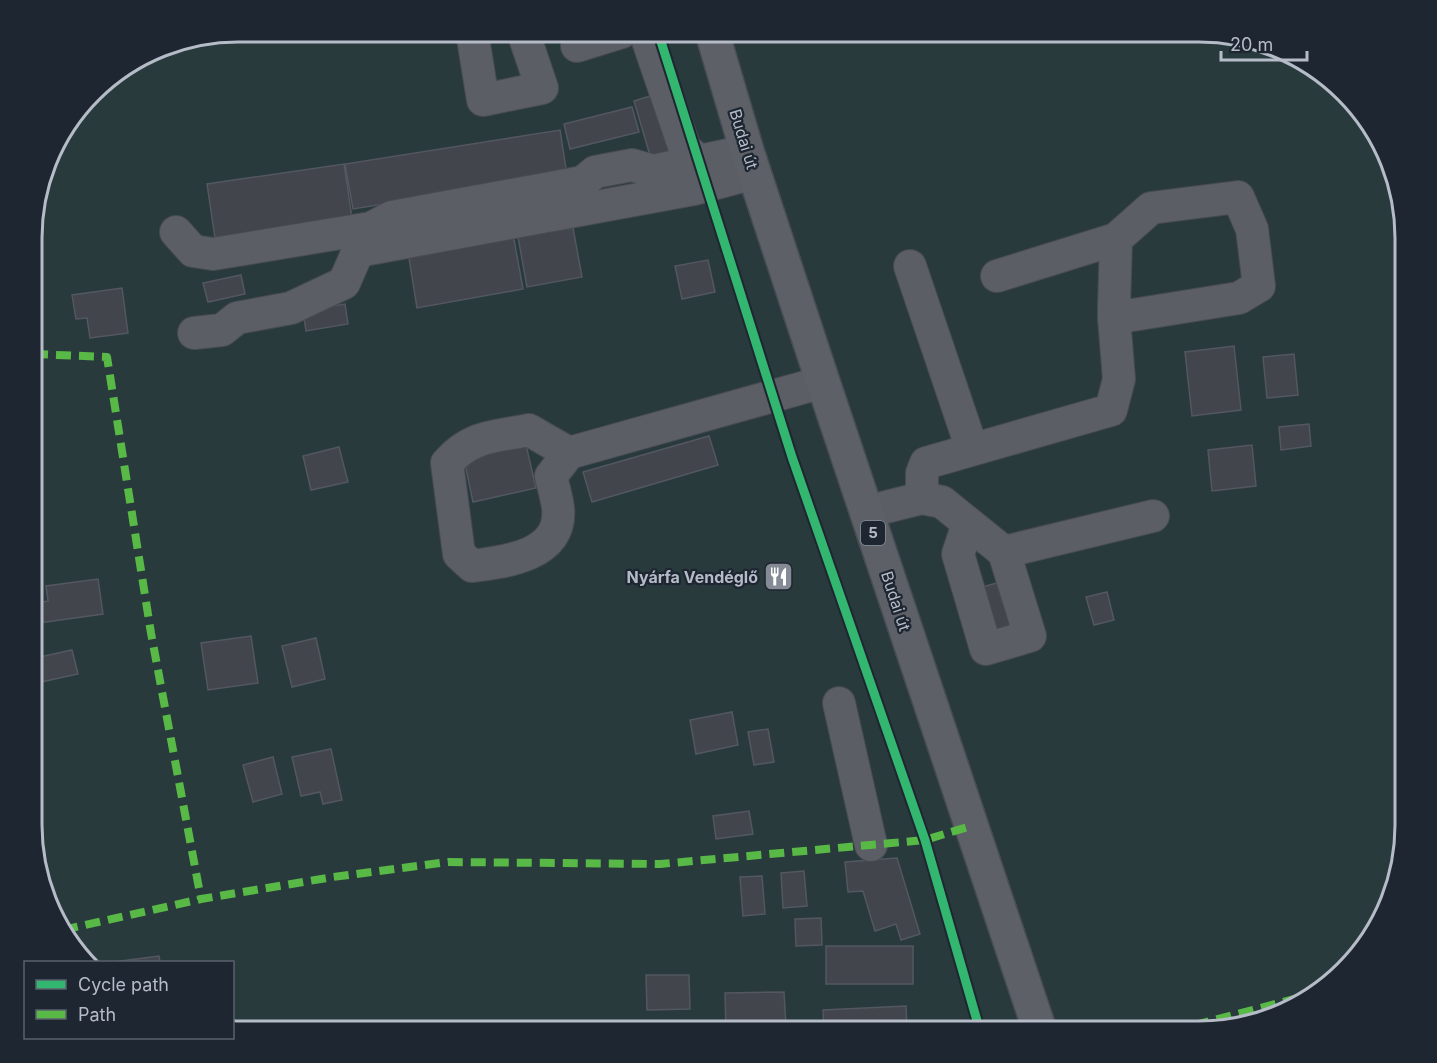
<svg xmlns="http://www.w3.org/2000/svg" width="1437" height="1063" viewBox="0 0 1437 1063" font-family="Inter,sans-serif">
  <rect width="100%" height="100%" fill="#2b3037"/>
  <path fill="#293a3d" d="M238,32h974l66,15 57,35 49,65 21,90v602l-15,65 -35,57 -65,49 -91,21h-966l-1,-69h-144l-35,-45 -21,-78 1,-628 26,-76 43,-53 69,-39z"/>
  <path fill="#42454c" stroke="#53575f" stroke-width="1.5" d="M660,93l17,58 -26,8 -17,-58z
    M632,107l7,25 -69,17 -6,-25z
    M560,130l7,45 -214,34 -8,-45z
    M344,164l8,54 -137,20 -8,-54z
    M573,228l9,49 -55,10 -9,-50z
    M513,234l10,55 -106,19 -9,-56z
    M708,260l7,32 -33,7 -7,-33z
    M241,275l4,19 -37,8 -5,-19z
    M122,288l6,45 -38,5 -3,-20 -11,1 -4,-24z
    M345,304l3,20 -42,7 -3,-20z
    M1234,346l7,64 -49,6 -7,-64z
    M1294,354l4,41 -31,3 -4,-41z
    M1309,424l2,22 -30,4 -2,-23z
    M709,436l9,29 -126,37 -9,-30z
    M526,445l10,43 -63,14 -9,-43z
    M1252,445l4,41 -44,5 -4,-41z
    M339,447l9,35 -37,8 -8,-34z
    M98,579l5,35 -71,10v-20l16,-3 -2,-15z
    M1004,581l15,51 -29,9 -15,-52z
    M1107,592l7,28 -20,5 -8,-28z
    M251,636l7,47 -50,7 -7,-47z
    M316,638l9,41 -33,8 -10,-41z
    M72,650l6,24 -37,8 -6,-24z
    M732,712l6,33 -42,9 -6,-34z
    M768,729l6,33 -20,3 -6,-33z
    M331,749l11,51 -19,4 -3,-12 -19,4 -9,-39z
    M273,757l9,37 -29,8 -10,-37z
    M749,811l4,23 -37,5 -3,-23z
    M897,858l23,76 -19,6 -5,-16 -21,7 -12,-40 -15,1 -3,-30z
    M804,871l3,35 -24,2 -2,-35z
    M762,876l3,38 -22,2 -3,-39z
    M821,918l1,27 -26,1 -1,-27z
    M826,946h87v38h-87z
    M159,956l1,6h-47z
    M646,975h43l1,34 -43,1z
    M784,992l2,35 -60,2 -1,-36z
    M906,1006l1,24 -83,1 -1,-21z"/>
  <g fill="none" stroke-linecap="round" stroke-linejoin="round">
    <defs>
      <path id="minor" d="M472,32l11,68 59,-12 -19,-56
        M645,32l40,117 14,12
        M577,46l45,-14
        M176,232l17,19 20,3 158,-26 21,-11 191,-35 12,-10 37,-7 21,6 94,-20
        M910,266l62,183
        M997,276l119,-37
        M194,333l28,-3 15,-12 54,-10 53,-25 14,-32 336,-62 60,-16
        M569,453l-40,-23c-35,7 -57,5 -82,33l12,91 13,12c34,-4 91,-11 86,-58 -1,-10 -5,-22 -7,-32l18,-23 254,-71
        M922,498v-25l4,-10 185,-53 8,-31 -5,-61v-10l2,-69 35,-31 87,-11 14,32 7,57 -20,12 -125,20
        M866,512l56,-14 20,4 62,50 149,-36
        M968,524l-10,30 28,95 44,-13 -26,-84
        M839,703l32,142"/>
      <path id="major" d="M712,32l35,119 76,231 217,649"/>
    </defs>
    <use href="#minor" stroke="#484c52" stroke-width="34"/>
    <use href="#major" stroke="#484c54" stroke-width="36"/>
    <use href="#minor" stroke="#5b5e65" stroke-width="32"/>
    <use href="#major" stroke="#5d6167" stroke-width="33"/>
    <path stroke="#58b947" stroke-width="8" stroke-dasharray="15 8" stroke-linecap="butt" d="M33,354l74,3 44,276 50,266
      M63,930l138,-31 132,-22 115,-15 212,2 265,-24 46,-14
      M1172,1031l138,-36"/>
    <defs>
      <path id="cycleway" d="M658,32l134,425 133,383 55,191"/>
    </defs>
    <use href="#cycleway" stroke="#1e2632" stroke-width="13"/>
    <use href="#cycleway" stroke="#33b770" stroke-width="9"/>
  </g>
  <defs>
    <symbol id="restaurant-square" viewBox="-11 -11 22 22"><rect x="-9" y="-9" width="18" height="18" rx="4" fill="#858b95" stroke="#1e2632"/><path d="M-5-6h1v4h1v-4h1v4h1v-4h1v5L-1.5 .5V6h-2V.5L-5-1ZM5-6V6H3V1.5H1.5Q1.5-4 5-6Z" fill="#fff"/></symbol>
  </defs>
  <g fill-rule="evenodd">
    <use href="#restaurant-square" x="762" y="560" width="33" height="33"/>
  </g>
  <g text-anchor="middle" stroke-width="4.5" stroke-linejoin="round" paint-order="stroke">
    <rect fill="#1e2632" stroke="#888f9b" stroke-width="1.5" x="861" y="521" width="24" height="24" rx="4.5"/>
    <g font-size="15" font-weight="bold" fill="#b5bcc8">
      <text x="873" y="538">5</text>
    </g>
    <g font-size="16" fill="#b5bcc8" stroke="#1e2632">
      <text transform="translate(744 139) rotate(73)" y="6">Budai út</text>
      <text transform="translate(896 601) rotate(72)" y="6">Budai út</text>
    </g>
    <g font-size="16" font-weight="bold" fill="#b5bcc8" stroke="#1e2632" text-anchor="end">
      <text x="758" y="583">Nyárfa Vendéglő</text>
    </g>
  </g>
  <path d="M0 0H1437V1063H0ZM238 42H1199A196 196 0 0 1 1395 238V825A196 196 0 0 1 1199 1021H238A196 196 0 0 1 42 825V238A196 196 0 0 1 238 42Z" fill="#1e2632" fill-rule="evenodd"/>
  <path fill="none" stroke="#b5bcc8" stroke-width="3" d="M238 42H1199A196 196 0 0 1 1395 238V825A196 196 0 0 1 1199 1021H238A196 196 0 0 1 42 825V238A196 196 0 0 1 238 42Z"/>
  <rect x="24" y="961" width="210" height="78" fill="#1e2632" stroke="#5a626e" stroke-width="1.5"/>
  <rect x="36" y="980" width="30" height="9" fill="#33b770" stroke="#5a626e" stroke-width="1.5"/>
  <text x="78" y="991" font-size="18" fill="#b5bcc8">Cycle path</text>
  <rect x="36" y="1010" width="30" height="9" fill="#58b947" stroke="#5a626e" stroke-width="1.5"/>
  <text x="78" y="1021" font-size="18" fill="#b5bcc8">Path</text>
  <path d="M1221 51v9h86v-9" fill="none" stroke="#b5bcc8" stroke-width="3"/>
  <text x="1230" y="51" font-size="18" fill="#b5bcc8" stroke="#1e2632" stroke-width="4.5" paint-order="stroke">20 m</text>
</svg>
